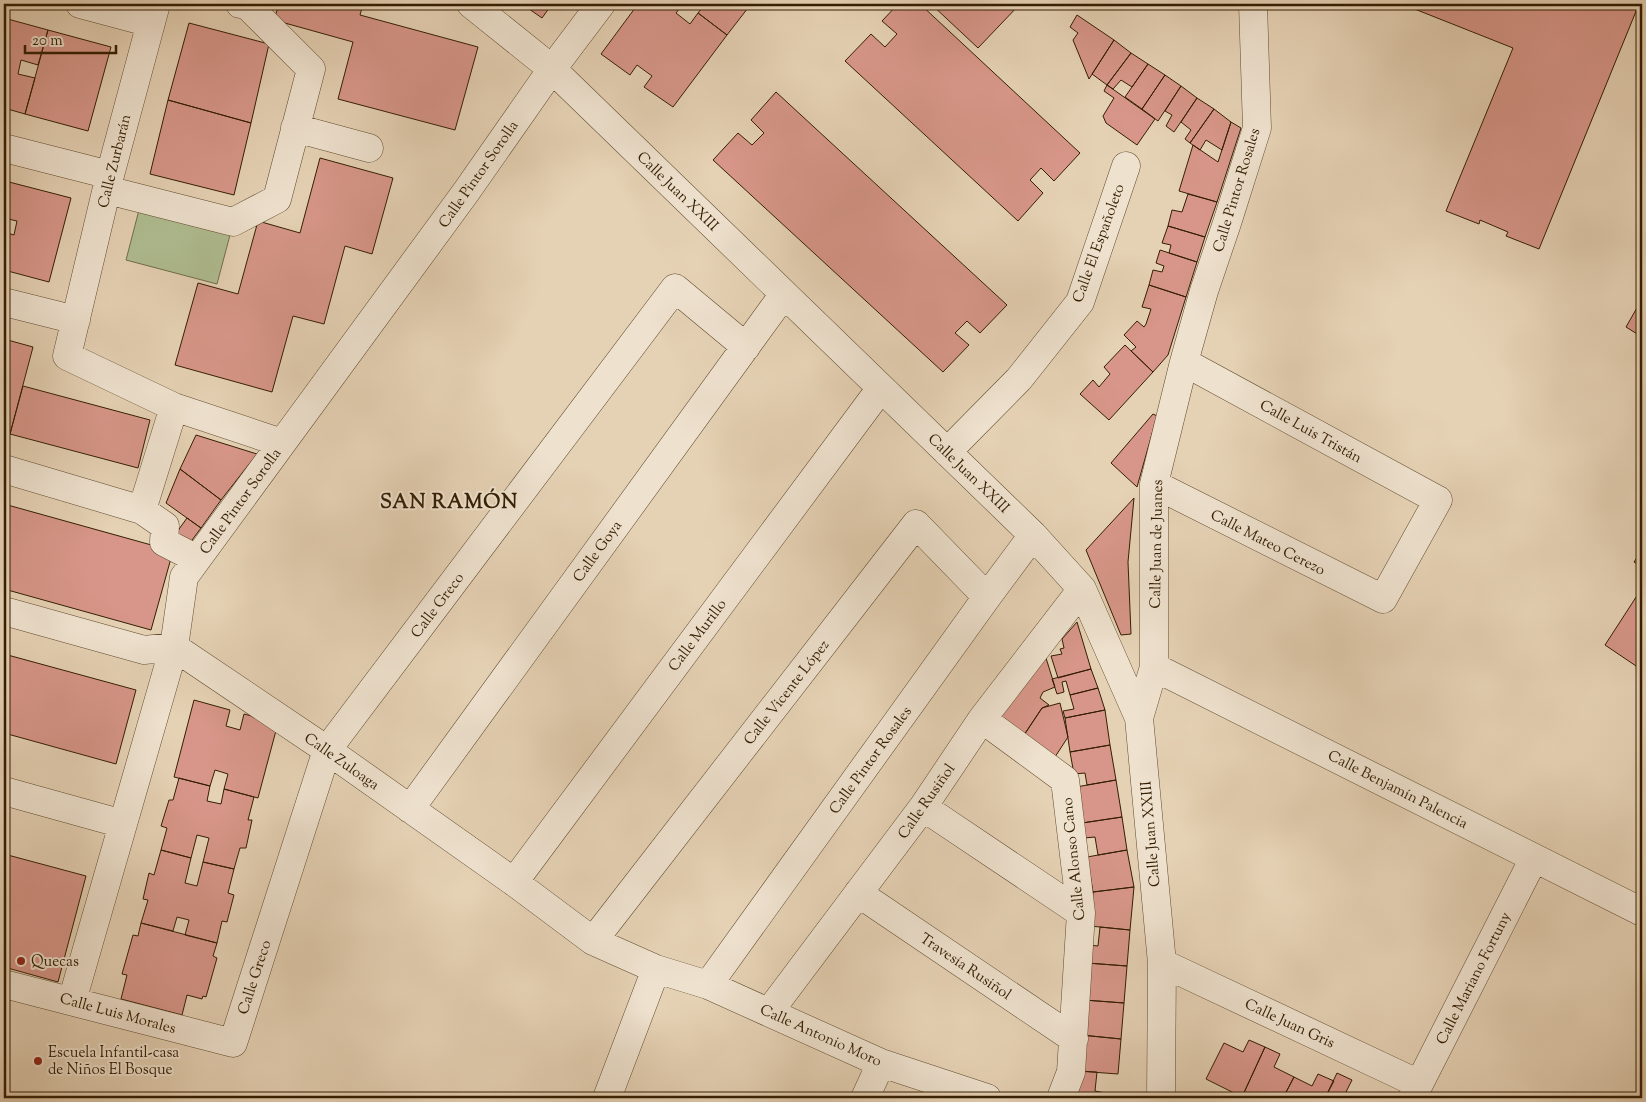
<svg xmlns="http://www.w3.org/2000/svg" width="1646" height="1102" viewBox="0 0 1646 1102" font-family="'Sorts Mill Goudy',serif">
  <rect width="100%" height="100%" fill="#e5d1b4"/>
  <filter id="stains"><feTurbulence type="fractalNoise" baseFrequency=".004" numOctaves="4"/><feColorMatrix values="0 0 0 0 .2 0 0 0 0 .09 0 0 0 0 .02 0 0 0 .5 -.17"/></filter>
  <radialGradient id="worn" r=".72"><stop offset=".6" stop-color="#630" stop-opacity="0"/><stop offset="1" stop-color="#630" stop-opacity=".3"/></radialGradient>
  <path fill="#afbd91" stroke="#726e4a" d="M139,210l91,25 -13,49 -91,-24z"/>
  <path fill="#d79689" stroke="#341e02" d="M279,4h84l-3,11 118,32 -23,83 -117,-31 15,-57 -79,-22z
    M522,4h30l-10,14z
    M638,4h45l-7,9 14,11 8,-11 29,22 -54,72 -29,-20 8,-11 -15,-11 -7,10 -29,-21z
    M705,4h46l-24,31 -29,-22z
    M898,4h22l160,149 -26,28 -13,-13 -11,12 13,13 -25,28 -173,-160 26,-27 14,13 12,-13 -15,-13z
    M931,4h89l-42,44z
    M1402,4h237l-100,245 -33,-13 2,-4 -28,-12 -1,4 -33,-13 67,-163z
    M1077,15l37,25 -25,39 -16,-39 5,-7 -8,-6z
    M4,18l44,12 -10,35 -17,-5 -3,14 17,4 -10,36 -21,-6z
    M189,23l80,21 -18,79 -83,-23z
    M48,30l63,17 -23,84 -63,-17z
    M1114,40l17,13 -24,32 -15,-11z
    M1131,53l17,11 -16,23 -11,-7 -8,9 -6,-4z
    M1148,64l17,11 -23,34 -17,-12z
    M1165,75l16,11 -23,35 -16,-12z
    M1107,85l48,34 -18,26 -31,-22 -3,-7 11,-18 -10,-7z
    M1181,86l16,12 -23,34 -8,-6 6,-11 -7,-4z
    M776,92l231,213 -27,28 -13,-12 -12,12 14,12 -26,27 -230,-212 25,-27 14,12 12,-12 -13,-13z
    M1197,98l17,11 -24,34 -5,-4 6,-9 -10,-8z
    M168,100l83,23 -17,72 -84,-21z
    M1214,109l17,13 -9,28 -16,-10 -6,10 -10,-7z
    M1231,122l10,6 -24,74 -38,-11 14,-46 25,17z
    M320,158l73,20 -21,76 -27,-8 -21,78 -31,-8 -21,76 -97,-27 23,-82 40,11 20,-73 42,12z
    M4,180l5,2 -5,19z
    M9,182l62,16 -22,84 -45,-12v-38l10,3 3,-14 -13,-3v-17z
    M1188,194l29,8 -12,35 -37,-11 4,-16 10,2z
    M1168,226l37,11 -8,25 -28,-9 2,-8 -9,-2z
    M1160,250l37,12 -11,35 -37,-12 4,-15 9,2 2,-6 -8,-3z
    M1149,285l37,12 -18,58 -15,17 -22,-21 5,-4 -12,-12 13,-14 7,6 2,-3 5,-15 -9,-2z
    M1642,299v38l-16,-10z
    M4,339l29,8 -23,87 -6,-1z
    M1125,345l28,27 -44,48 -29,-26 13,-14 6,7 11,-13 -6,-7z
    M23,386l127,34 -12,48 -128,-34z
    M1153,414l4,2 -20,71 -26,-24z
    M196,435l61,19 -36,46 -41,-31z
    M180,469l41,31 -20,28 -35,-25z
    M1134,498l-6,64 3,72 -10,1 -35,-85z
    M4,504l169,47 -22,79 -147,-41z
    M187,518l14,10 -15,20 -14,-9z
    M1642,550v17l-8,-5z
    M1642,588v82l-37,-25z
    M1077,622l14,47 -33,9 -7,-22 11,-2 -2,-5 4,-1 -2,-9z
    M4,654l132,36 -20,74 -112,-31z
    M1046,658l9,29 -12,5 -3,6 9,7 -7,3 -20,30 -25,-19 25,-34z
    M1091,669l7,19 -28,7 -4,-14 -4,1 2,10 -7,2 -5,-15z
    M1098,688l7,22 -40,8 -2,-7 11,-2 -4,-14z
    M194,700l36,10 -4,16 14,4 4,-16 34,9 -20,75 -34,-9 4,-15 -13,-4 -5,16 -36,-9z
    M1060,703l8,34 -15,23 -31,-22 20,-30z
    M1105,710l5,35 -40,7 -5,-34z
    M1110,745l6,35 -29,5 -2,-12 -11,1 -4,-22z
    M179,778l31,8 -3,15 14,3 3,-15 30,8 -6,23h4l-6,28h-6l-6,21 -31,-7 6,-24 -12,-3 -6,23 -30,-8 6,-22 -6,-2 8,-26h4z
    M1116,780l6,37 -40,6 -6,-36z
    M1122,817l5,33 -29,5 -3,-18 -11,1 -2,-15z
    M161,850l30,8 -6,25 12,3 6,-24 31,7 -6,24 6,2 -7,27 -5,-1 -5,22 -32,-8 4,-15 -12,-3 -4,14 -32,-8 7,-23 -5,-1 6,-26 5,2z
    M1127,850l7,37 -41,5 -6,-35z
    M4,854l82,22 -28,106 -54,-15z
    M1134,887l-4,43 -40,-4 3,-34z
    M141,923l76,20 -4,13 4,2 -11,39 -3,-1 -1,3 -15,-4 -5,20 -61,-16 6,-24 -5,-1 11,-39 5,1z
    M1100,927l30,3 -3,36 -40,-3 1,-18 10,1z
    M1087,963l40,3 -3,37 -40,-3z
    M1084,1000l40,3 -3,36 -40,-4z
    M1081,1035l40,4 -3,35 -40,-3z
    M1249,1040l16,7 -23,50 -36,-18 18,-36 19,9z
    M1265,1047l15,7 -6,13 20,10 -11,21h-38l-3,-1z
    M1078,1071l19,1 -2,19 21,4 -1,3h-40z
    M1337,1073l15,7 -9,18h-18z
    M1318,1074l16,7 -9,17h-42l11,-21 18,9z"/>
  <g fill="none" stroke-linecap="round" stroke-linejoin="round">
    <defs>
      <path id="minor" d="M80,4l71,19
        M156,4l-46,171 -43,181 107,51 108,36
        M471,4l81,65 481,466 49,54 57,129 23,245 -1,135
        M295,128l74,20
        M4,148l106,27
        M107,190l126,32 44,-23 34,-130 -64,-64 -7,-1
        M4,302l72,18
        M947,452l72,-73 61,-77 46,-136
        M4,469l138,41 32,-103
        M1154,484l229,115 55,-99 -254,-138
        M142,510l23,16 -1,16 33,17
        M4,611l140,39 30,-3 153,103 187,132 79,59 63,28 52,16 173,78 106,35
        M1154,667l488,245
        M1139,718l15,-51v-183l30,-122 20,-71 23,-68 30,-95 -4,-124
        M982,719l83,61 16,133 -10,159 -10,26
        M4,791l119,33
        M923,807l158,106
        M410,809l374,-515
        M514,882l367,-494
        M858,893l216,146
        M593,941l323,-417 71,73
        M1162,963l257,121
        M4,984l229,59 94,-293 348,-462 71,59
        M708,985l279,-388 46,-62
        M72,1001l102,-354 10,-70 282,-385 86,-123 49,-65
        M769,1012l154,-205 59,-88 100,-130
        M607,1098l49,-129
        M865,1098l16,-35
        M1412,1098l122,-240"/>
    </defs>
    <use href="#minor" stroke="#604b2e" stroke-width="29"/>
    <use href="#minor" stroke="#eee1ce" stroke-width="28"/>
  </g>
  <g fill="#8f2418" stroke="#eee1ce" stroke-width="2">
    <circle cx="21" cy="961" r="5"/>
    <circle cx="38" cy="1061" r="5"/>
  </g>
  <g text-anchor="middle" stroke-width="4" stroke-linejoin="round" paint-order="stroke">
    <g font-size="15" fill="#341e02" stroke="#eee1ce">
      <text transform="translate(114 161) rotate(-76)" y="5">Calle Zurbarán</text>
      <text transform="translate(478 174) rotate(-55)" y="5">Calle Pintor Sorolla</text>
      <text transform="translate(1236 190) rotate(-73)" y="5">Calle Pintor Rosales</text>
      <text transform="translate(678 191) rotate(44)" y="5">Calle Juan XXIII</text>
      <text transform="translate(1098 243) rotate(-70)" y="5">Calle El Españoleto</text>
      <text transform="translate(1311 431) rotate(29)" y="5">Calle Luis Tristán</text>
      <text transform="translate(969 473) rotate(44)" y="5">Calle Juan XXIII</text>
      <text transform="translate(240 501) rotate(-54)" y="5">Calle Pintor Sorolla</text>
      <text transform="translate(1268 542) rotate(27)" y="5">Calle Mateo Cerezo</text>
      <text transform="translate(1156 544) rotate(-89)" y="5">Calle Juan de Juanes</text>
      <text transform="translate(597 551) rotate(-54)" y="5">Calle Goya</text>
      <text transform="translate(437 605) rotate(-53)" y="5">Calle Greco</text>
      <text transform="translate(697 635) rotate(-53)" y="5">Calle Murillo</text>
      <text transform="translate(786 692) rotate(-52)" y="5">Calle Vicente López</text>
      <text transform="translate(870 760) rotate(-54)" y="5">Calle Pintor Rosales</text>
      <text transform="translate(342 761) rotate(35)" y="5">Calle Zuloaga</text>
      <text transform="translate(1398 789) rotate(27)" y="5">Calle Benjamín Palencia</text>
      <text transform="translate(926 801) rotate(-55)" y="5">Calle Rusiñol</text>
      <text transform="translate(1150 834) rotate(-95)" y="5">Calle Juan XXIII</text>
      <text transform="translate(1073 859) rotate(-96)" y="5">Calle Alonso Cano</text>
      <text transform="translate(966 966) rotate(34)" y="5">Travesía Rusiñol</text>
      <text transform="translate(254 977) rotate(-72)" y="5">Calle Greco</text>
      <text transform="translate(1473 978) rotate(-63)" y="5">Calle Mariano Fortuny</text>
      <text transform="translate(118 1013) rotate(15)" y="5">Calle Luis Morales</text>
      <text transform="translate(1290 1023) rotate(25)" y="5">Calle Juan Gris</text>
      <text transform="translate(821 1035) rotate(24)" y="5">Calle Antonio Moro</text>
    </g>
    <g font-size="15" fill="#341e02" stroke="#eee1ce" text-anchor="start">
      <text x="31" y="966">Quecas</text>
      <text x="48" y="1057">Escuela Infantil-casa<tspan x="48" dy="17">de Niños El Bosque</tspan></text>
    </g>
    <g font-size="20" font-weight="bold" letter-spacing="1" fill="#341e02" stroke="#eee1ce">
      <text x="449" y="508">SAN RAMÓN</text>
    </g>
  </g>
  <rect width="1646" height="1102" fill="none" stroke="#e5d1b4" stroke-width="20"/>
  <rect x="5" y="5" width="1636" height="1092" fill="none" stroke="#341e02" stroke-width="2.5"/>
  <rect x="10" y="10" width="1626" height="1082" fill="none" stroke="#341e02"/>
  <path d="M25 45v8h91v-8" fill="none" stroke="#341e02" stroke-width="2.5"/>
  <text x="32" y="45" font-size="15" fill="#341e02" stroke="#eee1ce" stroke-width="4" paint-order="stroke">20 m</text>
  <rect width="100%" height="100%" filter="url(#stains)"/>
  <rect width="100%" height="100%" fill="url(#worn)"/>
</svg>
